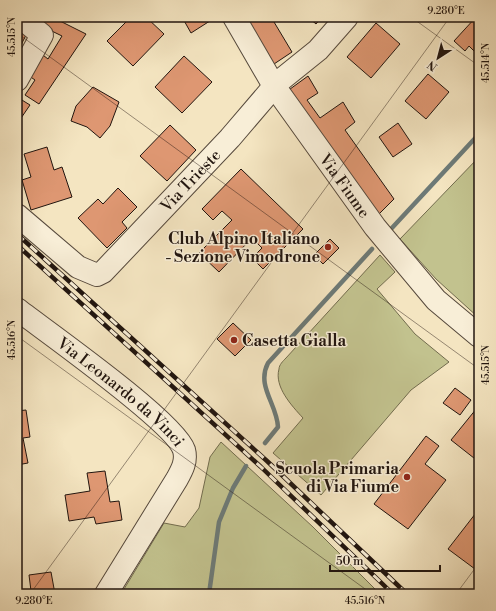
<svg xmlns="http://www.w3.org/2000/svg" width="496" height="611" viewBox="0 0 496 611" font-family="'Libre Bodoni',serif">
  <rect width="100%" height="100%" fill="#f4e5c1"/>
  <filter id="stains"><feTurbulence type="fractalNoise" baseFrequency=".005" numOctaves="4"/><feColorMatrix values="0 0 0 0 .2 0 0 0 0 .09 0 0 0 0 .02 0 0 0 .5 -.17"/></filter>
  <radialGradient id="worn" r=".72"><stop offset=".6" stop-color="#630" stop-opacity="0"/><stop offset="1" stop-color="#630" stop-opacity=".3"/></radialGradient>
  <path fill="#c2c28e" stroke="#726c4e" d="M479,157v161l-43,-39 -36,-40z
    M380,255l15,17 -18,17 38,45 34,28 -38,28 -90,105 -48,-42 30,-35c-11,-12 -29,-31 -24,-49 0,-4 4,-8 7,-11z
    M221,442l92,85 67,67h-259l43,-71 21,4 14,-19 11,-51z"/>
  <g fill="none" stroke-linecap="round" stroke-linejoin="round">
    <path stroke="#6d7a77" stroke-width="4.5" d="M391,229l88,-95
      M265,443l13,-16c-1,-23 -22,-41 -10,-64l104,-114
      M209,594l10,-72 14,-34 13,-22"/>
  </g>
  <path fill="#de9772" stroke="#21150f" d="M23,17h29l34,17 -47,70 -14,-9 10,-15 -10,-7 14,-21 9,7 14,-23z
    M131,17h15l18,17 -31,32 -26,-25z
    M182,17h30l1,2 -22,14z
    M241,17h30l21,35 -21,14z
    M308,17h14l-6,7z
    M476,17h3l-1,38 -9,-9 -4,5 -11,-10z
    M376,23l24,21 -29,34 -24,-21z
    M17,28l10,5 -10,20z
    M184,56l28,26 -30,31 -27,-26z
    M428,74l21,18 -23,27 -21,-18z
    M308,76l10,17 -11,7 13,18 23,-16 12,20 -10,8 49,69 -17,17 -91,-124z
    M93,87l26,15 -9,24 -10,12 -13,-11 -16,-6 5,-15z
    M17,97l13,8 -13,19z
    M398,123l14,21 -19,13 -14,-20z
    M170,125l26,25 -29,31 -27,-25z
    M47,147l7,23 8,-3 10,30 -41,13 -9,-30 9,-3 -7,-23z
    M241,169l62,60 -40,40 -11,-11 10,-10 -10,-10 -33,34 -20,-19 33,-33 -10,-9 -9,9 -11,-11z
    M118,188l19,19 -15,15 5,6 -20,20 -29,-30 20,-19 5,5z
    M330,239l9,9 -16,16 -9,-9z
    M233,323l18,17 -16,16 -18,-17z
    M455,388l16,12 -11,15 -17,-12z
    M477,408l2,1v53l-28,-22z
    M26,410l4,27 -7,1 5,25 -11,2v-54z
    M426,436l13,10 -14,18 21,16 -38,49 -34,-25z
    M105,471l5,31 9,-1 3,19 -26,4 -2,-7 -25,4 -4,-26 25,-4 -3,-18z
    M479,509v63l-31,-23z
    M51,572l4,22h-38l14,-3 -2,-16z"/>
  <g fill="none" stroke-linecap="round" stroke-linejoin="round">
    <defs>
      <g id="minor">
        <path id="s1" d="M234,17l40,69 101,141 61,73 43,36"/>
        <path d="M17,80l25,-45 -22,-18"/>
        <path id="s2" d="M17,215l61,52 19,8 6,-3 127,-134 47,-55 41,-33 29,-33"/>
        <path id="s3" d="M17,309c30,23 158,113 167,141 3,11 -2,20 -7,29l-71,115"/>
      </g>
    </defs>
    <use href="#minor" stroke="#56493c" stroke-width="24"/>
    <use href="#minor" stroke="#f8eed7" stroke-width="22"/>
    <defs>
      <path id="rail" d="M17,234l250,227 140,133
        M17,245l244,222 132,127"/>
    </defs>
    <use href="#rail" stroke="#21150f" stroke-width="4.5"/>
    <use href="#rail" stroke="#f8eed7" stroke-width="3" stroke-dasharray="9" stroke-linecap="butt"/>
  </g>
  <path fill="none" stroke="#21150f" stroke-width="1" stroke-opacity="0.45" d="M411,17l68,49M17,27l7,-10M17,33l462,336M17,336l355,258M30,594l420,-577M456,594l23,-31"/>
  <g fill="#8f2418" stroke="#f8eed7" stroke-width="1.5">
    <circle cx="328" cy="247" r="4"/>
    <circle cx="234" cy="340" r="4"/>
    <circle cx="407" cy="477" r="4"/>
  </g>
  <g text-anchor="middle" stroke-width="3" stroke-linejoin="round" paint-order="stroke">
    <g font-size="16" fill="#21150f" stroke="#f8eed7">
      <text dy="6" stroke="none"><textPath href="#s2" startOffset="234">Via Trieste</textPath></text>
      <text dy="6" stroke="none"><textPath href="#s1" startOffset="202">Via Fiume</textPath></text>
      <text dy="6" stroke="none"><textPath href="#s3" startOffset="133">Via Leonardo da Vinci</textPath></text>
    </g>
    <g font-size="16" font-weight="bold" fill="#21150f" stroke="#f8eed7" text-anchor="end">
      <text x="320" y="244">Club Alpino Italiano<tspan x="320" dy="18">- Sezione Vimodrone</tspan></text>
      <text x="242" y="346" text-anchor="start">Casetta Gialla</text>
      <text x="399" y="474">Scuola Primaria<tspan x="399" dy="18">di Via Fiume</tspan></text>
    </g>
  </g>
  <rect width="496" height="611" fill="none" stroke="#f4e5c1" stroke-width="44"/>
  <g transform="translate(438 58) rotate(216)" stroke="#f8eed7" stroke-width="3" paint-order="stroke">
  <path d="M0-3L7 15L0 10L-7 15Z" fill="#21150f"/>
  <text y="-6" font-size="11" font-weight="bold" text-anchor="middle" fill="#21150f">N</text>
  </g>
  <path d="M330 565v6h110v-6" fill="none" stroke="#21150f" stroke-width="2"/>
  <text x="336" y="565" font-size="12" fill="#21150f" stroke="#f8eed7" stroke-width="3" paint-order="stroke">50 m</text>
  <rect x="22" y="22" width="452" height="567" fill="none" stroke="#21150f" stroke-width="1.5"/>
  <g font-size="10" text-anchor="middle" fill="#21150f">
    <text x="446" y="14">9.280°E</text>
    <text transform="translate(11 37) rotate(-90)" y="4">45.515°N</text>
    <text transform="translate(485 63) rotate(-90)" y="4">45.514°N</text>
    <text transform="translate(11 340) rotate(-90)" y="4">45.516°N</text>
    <text transform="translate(485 365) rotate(-90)" y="4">45.515°N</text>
    <text x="34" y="604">9.280°E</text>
    <text x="365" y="604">45.516°N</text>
  </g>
  <rect width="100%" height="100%" filter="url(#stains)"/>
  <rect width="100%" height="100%" fill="url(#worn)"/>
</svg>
